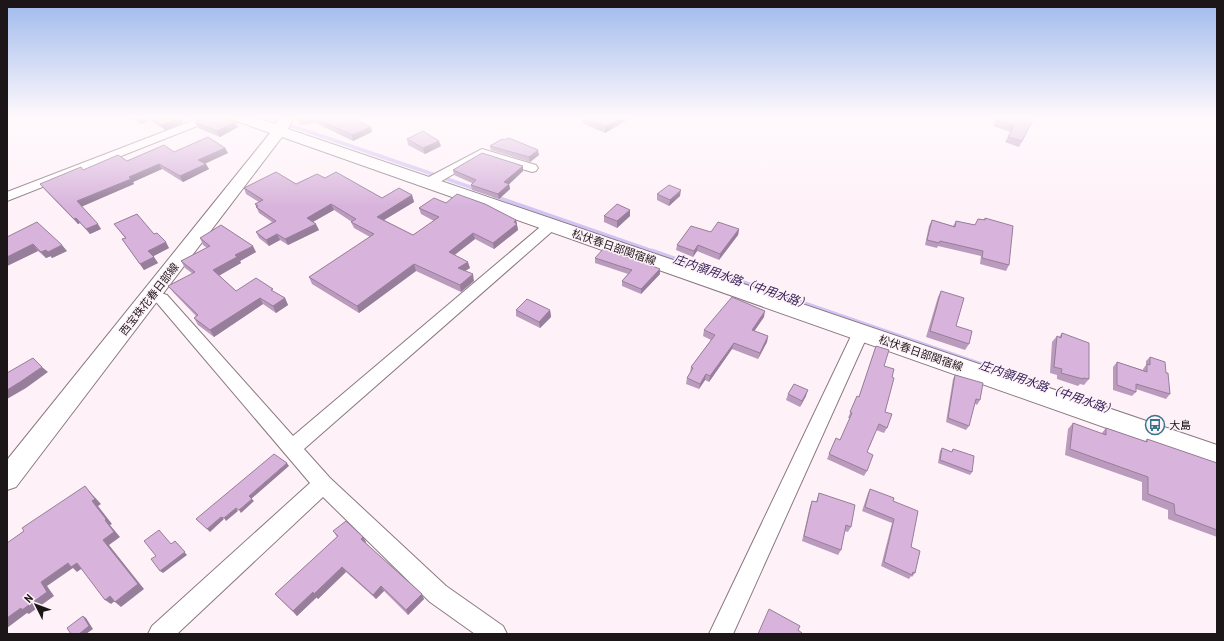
<svg xmlns="http://www.w3.org/2000/svg" width="1224" height="641" viewBox="0 0 1224 641" font-family="'Roboto Condensed','Noto Sans JP',sans-serif">
  <rect width="100%" height="100%" fill="#fef2f8"/>
  <g fill="none" stroke-linecap="round" stroke-linejoin="round">
    <path stroke="#d1c3f3" stroke-width="3.5" d="M266,117l210,72
      M494,196l161,56"/>
    <path stroke="#d1c3f3" stroke-width="4.5" d="M652,251l365,126"/>
    <defs>
      <path id="minor" d="M202,117h15l-2,2 -208,82v-9z
        M482,149l54,16 2,3 -2,3 -4,1 -49,-15 -50,29h-10l-1,-3 1,-3z
        M551,221l5,1 2,3 -2,3 -252,221 26,29 116,108 57,40 4,8h-32l-45,-32 -107,-105 -146,137h-29l4,-8 158,-143 -153,-180 -10,-4 -3,-4 3,-4 5,-1 15,5 126,141 253,-214z
        M861,326l6,2 2,4 -136,302h-24l144,-302 2,-4z"/>
      <path id="major" d="M232,117h21l22,7 5,-7h14l-6,12 929,316v22l-935,-330 -266,350 -9,3v-30l263,-327 -36,-13z"/>
    </defs>
    <use href="#minor" stroke="#8b7982" stroke-width="2"/>
    <use href="#major" stroke="#8b7982" stroke-width="2"/>
    <use href="#minor" fill="#fff" fill-rule="evenodd"/>
    <use href="#major" fill="#fff" fill-rule="evenodd"/>
  </g>
  <path fill="#ba9bbd" d="M127,117h52l2,1 2,5 -18,7 -16,-10 -8,4z
    M299,117l55,2 17,8 1,5 -19,9 -37,-18 -16,2 -2,-5z
    M632,117l-27,16 -23,-10v-5z
    M997,117l37,1 -15,29 -14,-5 6,-10 -18,-6z
    M195,122h40l3,5 -18,10 -22,-9z
    M407,139l34,7 -16,8 -17,-9z
    M504,140l35,15 -9,7 -39,-12 -1,-4z
    M225,148l3,5 -23,11 4,5 -26,13 -21,-13 -29,13 1,2 -53,22 20,23 -11,5 -10,-11 -2,1 -34,-35 -4,-5 43,-14 91,-18z
    M523,166v5l-14,13 1,5 -11,10 -27,-9 -1,-5 1,-2 -18,-8 -1,-5z
    M325,178l57,20 30,-3 2,7 -30,18 29,15 21,-14 -13,-7 -2,-6 27,-5 70,17 2,10 -24,19 -19,-10 -20,16 15,13 -5,3 9,10 -13,11 -45,-21 -57,42 -47,-29 -3,-7 61,-40 -16,-9 -3,-6h1l-18,-12 -21,12 6,8 -31,15 -8,-5 -11,6 -10,-8 -3,-6 16,-10 -13,-9 -4,-9 4,-2 -13,-8 -2,-6 52,-4z
    M657,194l23,2 -11,10 -12,-6z
    M630,210v6l-13,12 -13,-6v-6z
    M985,218l24,47 -3,6 -26,-7 1,-8 -43,-10 -1,2 -12,-3 4,-19 3,-6 21,6 3,-5 19,4 3,-6 6,1z
    M114,224l40,10 15,14 -16,8 5,7 -14,7 -22,-31 3,-1z
    M739,229l-1,6 -19,25 -22,-9 -4,6 -17,-7 1,-5 34,-13z
    M7,237l60,14 -15,7 -1,-2 -5,2 -8,-7 -31,15z
    M200,238l56,14 -16,9 1,2 -22,12 17,16 38,1 11,6 3,7 -12,8 -13,-9 -49,33 -16,-12 -4,-7 2,-2 -23,-24 -5,-6 25,-12 -8,-6 -4,-7 26,-13 -4,-3z
    M595,258l65,11v5l-19,20 -19,-8v-5l6,-7 -33,-11z
    M941,291l15,35 13,18 -4,6 -39,-13 12,-40z
    M516,310h34l1,7 -11,11 -24,-12z
    M764,317l-10,14 14,5 -1,6 -9,17 -26,-10 -23,33 -4,-2 -6,9 -13,-5 1,-6 3,-5 1,-6 20,-27 -8,-4 1,-6z
    M1062,333l27,46 -5,6 -4,-1 -2,2 -21,-7v-4l-7,-2 2,-31 5,-6 2,1z
    M876,346l8,20 8,11 -7,35 2,16 -3,5 -8,-3 -9,22v19l-3,5 -37,-17 9,-21 4,2 10,-22h-2l9,-22 2,1z
    M1150,357l16,16 4,21 -4,5 -30,-10v3l-4,4 -19,-6v-23l4,-5 26,8v-1l3,-4v-4z
    M955,375l25,25 -3,5 -3,-2 -5,23 -3,4 -20,-8 7,-43z
    M788,394l18,2 -6,11 -14,-7z
    M1073,423l28,11 5,-6 39,13 2,-2 70,24v74l-49,-18v-9l-26,-10v-18l-77,-27 3,-26z
    M942,448l9,4 2,-3 19,23 -2,3 -32,-12 2,-12z
    M870,489l23,12 18,46 4,26 -3,4 -1,-1 -2,3 -28,-13 11,-43 -30,-12 6,-18z
    M819,493l32,34 -3,5 -4,-1 -3,19 -3,5 -36,-14 8,-35 2,-5 4,1z
    M333,531l30,6 3,5v1l58,56 -16,16 -24,-24 -8,8 -30,-27 -28,27 -1,-2 -20,19 -22,-22 62,-57z"/>
  <path fill="#977e9a" d="M143,117h4l2,3 -8,4 -3,-5z
    M349,117h9l-8,4z
    M623,117h9l-27,16v-6z
    M181,118l2,5 -18,7 -3,-5z
    M235,122l3,5 -18,10 -3,-6z
    M371,127l1,5 -19,9 -1,-6z
    M439,141l2,5 -16,8 -2,-6z
    M225,148l3,5 -27,12 -3,-5z
    M538,150l1,5 -9,7 -1,-5z
    M159,164l3,5 -29,13 1,2 -53,23 -4,-6z
    M206,164l3,5 -26,13 -3,-6z
    M523,166v5l-18,17 -1,-6z
    M509,184l1,5 -11,10 -1,-5z
    M681,190l-1,6 -11,10 1,-6z
    M412,195l2,7 -35,21 -2,-6z
    M331,204l3,6 -25,14 -2,-6z
    M630,210v6l-13,12v-7z
    M76,218l4,5 -2,1 -4,-5z
    M516,220l2,10 -24,19 -1,-6z
    M98,224l3,5 -11,5 -4,-5z
    M316,224l3,6 -31,15 -3,-6z
    M739,229l-1,6 -19,25 1,-6z
    M473,233l2,6 -25,19 -1,-6z
    M277,234l3,6 -11,6 -3,-6z
    M166,242l3,6 -17,9 -4,-6z
    M33,244l5,7 -31,15v-9z
    M62,245l5,6 -15,7 -4,-6z
    M698,245l-1,6 -4,6 1,-6z
    M253,246l3,6 -16,9 1,2 -24,14 -4,-7 22,-15z
    M46,250l5,6 -5,2 -5,-6z
    M154,257l4,6 -14,7 -4,-6z
    M468,262l2,6 -10,6 -2,-6z
    M414,264l2,7 -57,42 -2,-7z
    M660,269v5l-19,20v-5z
    M473,274l1,7 -13,11 -1,-7z
    M260,298l3,6 -49,33 -4,-7z
    M285,298l3,7 -12,8 -3,-7z
    M550,310l1,7 -11,11 -1,-6z
    M765,311l-1,6 -13,19 1,-6z
    M768,336l-1,6 -9,17 2,-6z
    M734,343l-2,6 -23,33 1,-6z
    M42,367l6,5 -22,16 -19,11v-9z
    M706,374l-1,6 -6,9 1,-5z
    M808,390l-2,6 -6,11 2,-6z
    M287,463l2,3 -38,33 -2,-3z
    M85,486l5,6 11,12 -3,2 14,18 -2,1 10,12 -11,8 35,44 -23,18 -6,-5 -12,-62 2,-20 -13,-19z
    M252,499l2,2 -13,12 -2,-3z
    M236,508l2,3 -12,10 -2,-3z
    M221,517l3,2 -14,13 -3,-3z
    M363,537l3,5 -2,2 -3,-5z
    M175,541l12,14 -24,18 -3,-2z
    M68,563h9l7,4 -7,5 -4,-4 -26,18 7,10 -25,18 -2,-1 -20,15v-10l34,-36z
    M342,567l4,5 -28,27 -4,-5z
    M381,586l3,5 -8,8 -3,-4z
    M313,592l4,5 -20,19 -4,-5z
    M422,594l2,5 -16,16 -2,-5z
    M110,596l6,4 -5,4 -6,-4z
    M83,616l3,2 7,11 -7,5h-7z"/>
  <path fill="#d8b4dc" stroke="#977e9a" d="M134,117h9l-5,2z
    M148,117h31l2,1 -19,7z
    M207,117h16l12,5 -18,9 -22,-9z
    M299,117h51l21,10 -19,8 -37,-17 -17,2z
    M584,117h39l-18,10 -23,-9z
    M997,117h30l7,1 -12,23 -14,-4 6,-11 -19,-6z
    M423,131l16,10 -16,7 -16,-9z
    M208,137l17,11 -27,12 8,4 -26,12 -21,-12 -30,13 2,2 -54,22 21,23 -12,5 -10,-11 -2,1 -34,-35 41,-17 2,3 35,-15 9,6 37,-16 10,7z
    M509,138l29,12 -9,7 -39,-11 12,-7 2,1z
    M482,153l41,13 -19,16 5,2 -11,10 -27,-9 5,-5 -23,-10z
    M276,172l20,12 21,-10 8,4 11,-6 46,26 17,-10 13,7 -35,22 36,18 26,-18 -20,-9 15,-10 12,5 11,-9 28,10 31,16 -2,2 3,2 -24,19 -20,-10 -24,19 19,10 -10,6 15,6 -13,11 -46,-21 -57,42 -48,-29 65,-43 -23,-12 5,-3 -25,-15 -24,14 9,6 -31,15 -8,-5 -11,6 -10,-8 20,-11 -20,-14 2,-1 -3,-2 8,-4 -19,-12z
    M669,185l12,5 -11,10 -13,-6z
    M617,204l13,6 -13,11 -13,-5z
    M137,214l17,20 3,-1 9,9 -18,9 6,6 -14,7 -18,-25 4,-1 -12,-14z
    M985,218l28,8 -4,39 -27,-7 1,-7 -43,-10 -1,2 -12,-3 5,-20 23,7 1,-6 19,4 3,-6 7,1z
    M37,222l25,23 -14,7 -2,-2 -5,2 -8,-8 -26,13v-20z
    M718,222l21,7 -19,25 -22,-9 -4,6 -17,-6 14,-19 20,6z
    M221,225l32,21 -18,9 2,2 -24,13 23,21 20,-13 17,11 -2,1 14,8 -12,8 -13,-8 -50,32 -16,-12 4,-3 -30,-29 27,-14 -14,-11 29,-15 -10,-8z
    M605,247l55,22 -19,20 -19,-8 10,-11 -37,-12z
    M941,291l23,7 -8,28 16,5 -3,13 -39,-13z
    M732,297l33,14 -13,19 16,6 -8,17 -26,-10 -24,33 -4,-2 -6,10 -13,-6 6,-10 -2,-1 24,-32 -11,-5z
    M527,299l23,11 -11,12 -23,-12z
    M1062,333l27,10v36l-6,-1v1l-22,-6 1,-4 -8,-2 3,-31 4,2z
    M876,346l13,4 -5,16 10,3 -2,8 2,1 -9,34 7,2 -5,14 -8,-4 -12,28 6,3 -6,16 -38,-17 7,-16 4,2 12,-27 -2,-1 7,-16 2,1z
    M1150,357l15,5 1,11h2l2,21 -34,-10v8l-19,-7v-23l30,10v-8l3,1z
    M33,358l9,9 -22,15 -13,8v-17z
    M955,375l28,8 -3,17 -4,-1 -7,27 -21,-8z
    M794,384l14,6 -6,11 -14,-7z
    M1073,423l33,12v-7l41,14v-3l70,24v67l-42,-16 -1,-10 -26,-10v-17l-78,-28z
    M942,448l10,4 1,-3 21,7 -2,16 -32,-12z
    M274,454l13,9 -38,33 3,3 -13,11 -3,-2 -12,10 -3,-1 -14,12 -11,-10z
    M85,486l10,13 -3,2 14,18 -1,1 9,12 -11,8 35,44 -23,18 -5,-6 -5,4 -28,-37 -6,4 -3,-4 -27,19 6,10 -25,18 -1,-2 -14,10v-75l17,-12 -2,-3z
    M870,489l24,9 -1,3 25,10 -7,36 9,4 -5,22 -2,-1 -1,3 -28,-13 10,-43 -29,-12z
    M819,493l36,12 -4,22 -5,-2 -5,25 -37,-14 8,-35 5,1z
    M346,521l17,16 -2,2 61,55 -16,16 -25,-24 -8,9 -31,-28 -28,27 -1,-2 -20,19 -18,-17 63,-58 -5,-5z
    M159,530l12,14 4,-3 10,11 -25,19 -9,-12 5,-3 -12,-15z
    M769,609l31,17 -2,4 4,3 -1,1h-43z
    M83,616l6,10 -10,8h-8l-4,-6z"/>
  <linearGradient id="sky" x2="0" y2="1"><stop stop-color="#9fbaec"/><stop offset="0.57" stop-color="#fff9fc"/><stop offset="1" stop-color="#fff9fc" stop-opacity="0"/></linearGradient>
  <rect width="1224" height="206" fill="url(#sky)"/>
  <defs>
    <symbol id="bus-ring" viewBox="-11 -11 22 22"><circle r="9.5" fill="#fef2f8" stroke="#38758b" stroke-width="1.5"/><path d="M-5-6H5V4H4V6H2V4H-2V6H-4V4H-5ZM-3.5-4V0h7V-4ZM-3.5 1.2v1.5H-2V1.2ZM2 1.2v1.5H3.5V1.2Z" fill="#38758b"/></symbol>
  </defs>
  <g fill-rule="evenodd">
    <use href="#bus-ring" x="1144" y="414" width="22" height="22"/>
  </g>
  <g text-anchor="middle" stroke-width="3" stroke-linejoin="round" paint-order="stroke">
    <g font-size="11" fill="#1c1619" stroke="#fef2f8">
      <text transform="translate(614 247) rotate(19)" y="4">松伏春日部関宿線</text>
      <text transform="translate(149 299) rotate(-52)" y="4">西宝珠花春日部線</text>
      <text transform="translate(921 353) rotate(19)" y="4">松伏春日部関宿線</text>
    </g>
    <g font-size="11" fill="#1c1619" stroke="#fef2f8" text-anchor="start">
      <text x="1169" y="429">大島</text>
    </g>
    <g font-size="12" font-style="italic" fill="#37225a" stroke="#fef2f8">
      <text transform="translate(742 282) rotate(19)" y="4">庄内領用水路（中用水路）</text>
      <text transform="translate(1048 388) rotate(19)" y="4">庄内領用水路（中用水路）</text>
    </g>
  </g>
  <rect width="1224" height="641" fill="none" stroke="#1c1619" stroke-width="16"/>
  <g transform="translate(36 605) rotate(312)" stroke="#fef2f8" stroke-width="3" paint-order="stroke">
  <path d="M0-3L7 15L0 10L-7 15Z" fill="#1c1619"/>
  <text y="-6" font-size="11" font-weight="bold" text-anchor="middle" fill="#1c1619">N</text>
  </g>
</svg>
